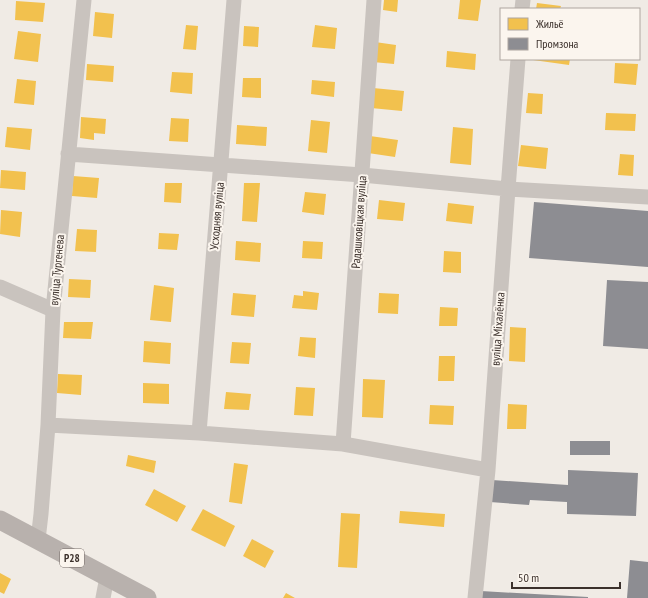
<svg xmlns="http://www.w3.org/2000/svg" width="648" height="598" viewBox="0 0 648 598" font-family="'PT Sans Narrow',sans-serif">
  <rect width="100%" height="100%" fill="#f0ebe5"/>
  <path fill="#f2c14e" d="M384,0h14l-1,12 -14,-2z
    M460,0h21l-3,21 -20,-2z
    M16,1l29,2 -2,19 -28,-2z
    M537,3l24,3 -1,3h-24z
    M95,12l19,2 -2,24 -19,-2z
    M186,25l12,1 -2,24 -13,-1z
    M315,25l22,3 -2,21 -23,-2z
    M244,26l15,1 -1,20 -15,-1z
    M18,31l23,3 -3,28 -24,-3z
    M375,42l21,3 -2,19 -21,-2z
    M447,51l29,3 -1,16 -29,-3z
    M533,59h37l-1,6 -36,-5z
    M615,63l23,1 -2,21 -22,-2z
    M87,64l27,2 -1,16 -27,-2z
    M172,72l21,1 -1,21 -22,-2z
    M243,78h18v20l-19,-1z
    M17,79l19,2 -2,24 -20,-2z
    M312,80l23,2 -1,15 -23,-3z
    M373,88l31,3 -2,20 -31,-3z
    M528,93l15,1 -1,20 -16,-1z
    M606,113l30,1 -1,17 -30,-1z
    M81,117l25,2 -1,15 -11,-1v7l-14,-2z
    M171,118l18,1 -1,23 -19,-1z
    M311,120l19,2 -3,31 -19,-2z
    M237,125l30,2 -1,19 -30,-2z
    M7,127l25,2 -2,21 -25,-3z
    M453,127l20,2 -2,36 -21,-2z
    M370,136l28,4 -3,17 -27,-4z
    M521,145l27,3 -2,21 -28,-3z
    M620,154l14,1 -1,21 -15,-1z
    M1,170l25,2 -1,18 -25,-2z
    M73,176l26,2 -2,20 -25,-2z
    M165,183h17l-1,20 -17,-1z
    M244,183h16l-3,39 -15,-1z
    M305,192l21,2 -2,21 -22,-3z
    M379,200l26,3 -2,18 -26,-2z
    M448,203l26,3 -2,18 -26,-3z
    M1,210l21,2 -2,25 -20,-3z
    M77,229l20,1 -1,22 -21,-1z
    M159,233l20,1 -2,16 -19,-1z
    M236,241l25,2 -1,19 -25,-2z
    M303,241l20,1 -1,17 -20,-1z
    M444,251l17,1v21l-18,-1z
    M69,279l22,1 -1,18 -22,-1z
    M154,285l20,3 -3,34 -21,-2z
    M303,291l16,2 -2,17 -25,-2 2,-13 9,1z
    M233,293l23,2 -2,22 -23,-2z
    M379,293l20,1 -1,20 -20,-1z
    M440,307l18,1 -1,18h-18z
    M64,322h29l-2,17 -28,-1z
    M510,327l16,1 -1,34 -16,-1z
    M300,337l16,1 -1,20 -17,-2z
    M144,341l27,2 -1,21 -27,-2z
    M232,342l19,1 -2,21 -19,-1z
    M439,356h16l-1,25h-16z
    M58,374l24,1 -1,20 -24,-2z
    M363,379l22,1 -2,38 -21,-1z
    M143,383l26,1v20l-26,-1z
    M296,387l19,1 -2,28 -19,-1z
    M226,392l25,2 -2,16 -25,-1z
    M508,404l19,1 -1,24h-19z
    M430,405l24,1 -1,19 -24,-1z
    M128,455l28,6 -2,12 -28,-7z
    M234,463l14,2 -6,39 -13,-2z
    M154,489l32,17 -9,16 -32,-17z
    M203,509l32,17 -10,21 -34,-17z
    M400,511l45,3 -1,13 -45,-4z
    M341,513l19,1 -3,54 -19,-1z
    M252,539l22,12 -9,17 -22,-12z
    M0,573l11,6 -7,15 -4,-2z
    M286,593l9,5h-12z"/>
  <path fill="#8d8d92" d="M534,202l114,9v56l-119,-9z
    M607,280l41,2v67l-45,-3z
    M570,441h40v14h-40z
    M568,470l70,3 -2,43 -69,-2v-12l-37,-2 -1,5 -39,-3 2,-22 76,5z
    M630,560l18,2v36h-21z
    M481,591l107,6v1h-108z"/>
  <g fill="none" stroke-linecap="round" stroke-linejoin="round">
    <path stroke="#c9c3be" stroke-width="15" d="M522,9l1,-9
      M68,154l294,21 146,14 140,8
      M0,287l53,23
      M48,425l151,8 144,11 145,26
      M199,433l35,-433
      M343,444l31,-444
      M38,540l3,-26 7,-89 5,-115 31,-310
      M103,598l4,-21
      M475,598l13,-128 20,-281 10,-130"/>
    <path stroke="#b8b1ad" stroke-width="19" d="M0,520l147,78"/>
  </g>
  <g text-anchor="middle" stroke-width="4" stroke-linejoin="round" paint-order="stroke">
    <rect fill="#fbf5ee" stroke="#756b66" stroke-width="1" x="60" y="549" width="24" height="18" rx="3"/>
    <g font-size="11" font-weight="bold" fill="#3b302b">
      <text x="72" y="562">Р28</text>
    </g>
    <g font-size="12" fill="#3b302b" stroke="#fbf5ee">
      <text transform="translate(217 216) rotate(-85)" y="4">Усходняя вуліца</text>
      <text transform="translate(359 222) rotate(-86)" y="4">Радашковіцкая вуліца</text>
      <text transform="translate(57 270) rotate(-85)" y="4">вуліца Тургенева</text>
      <text transform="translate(498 329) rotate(-86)" y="4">вуліца Міхалёнка</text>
    </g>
  </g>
  <rect x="500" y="8" width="140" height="52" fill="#fbf5ee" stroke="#aea6a0"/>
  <rect x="508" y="18" width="20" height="12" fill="#f2c14e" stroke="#aea6a0"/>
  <text x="536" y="28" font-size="12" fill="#3b302b">Жильё</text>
  <rect x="508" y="38" width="20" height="12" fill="#8d8d92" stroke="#aea6a0"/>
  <text x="536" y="48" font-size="12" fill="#3b302b">Промзона</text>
  <path d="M512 582v6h108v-6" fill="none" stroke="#3b302b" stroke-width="2"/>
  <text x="518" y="582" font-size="12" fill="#3b302b" stroke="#fbf5ee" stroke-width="3" paint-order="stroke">50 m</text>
</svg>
